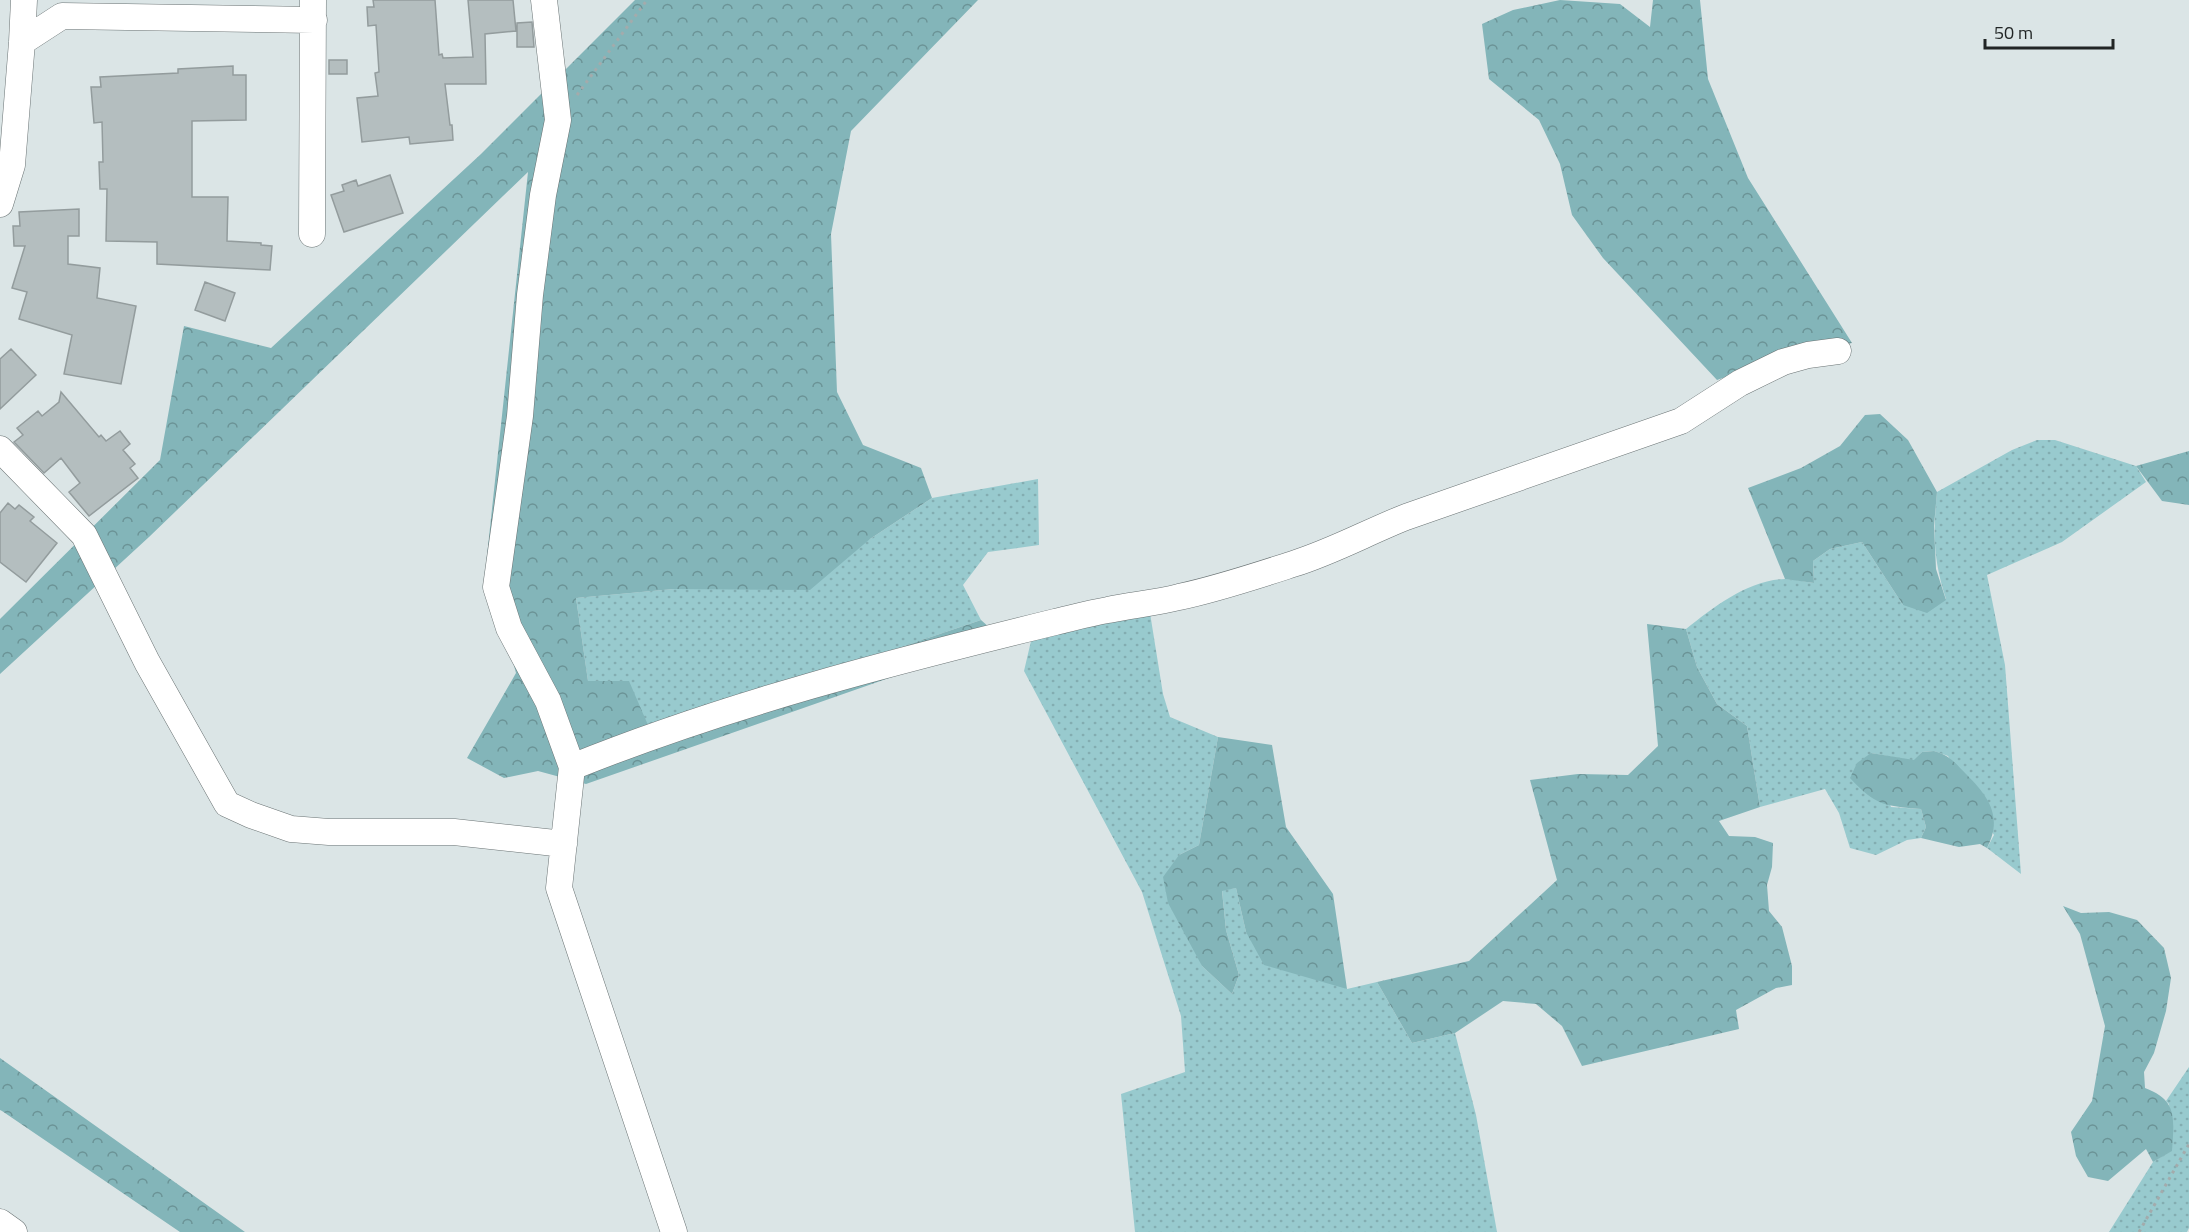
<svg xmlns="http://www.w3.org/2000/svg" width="2189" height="1232" viewBox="0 0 2189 1232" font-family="'Titillium Web',sans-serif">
  <defs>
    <pattern id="grass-dots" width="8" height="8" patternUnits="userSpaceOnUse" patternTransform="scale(1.5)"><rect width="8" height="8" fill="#98cace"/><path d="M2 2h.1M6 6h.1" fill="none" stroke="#83adb1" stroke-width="1.8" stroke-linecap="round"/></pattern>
    <pattern id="forest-crowns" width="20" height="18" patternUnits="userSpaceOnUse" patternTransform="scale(1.5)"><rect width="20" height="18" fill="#83b5b9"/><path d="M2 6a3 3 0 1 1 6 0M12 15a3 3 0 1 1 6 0" fill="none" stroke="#6b9396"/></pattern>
  </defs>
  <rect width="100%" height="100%" fill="#dbe5e6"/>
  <path fill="url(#grass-dots)" d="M2037,440h18l81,26 10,16 -84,60 -75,33 18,90 16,209 -34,-26 7,-13 -46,-79 -14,-5 -12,1 -8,9 -43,-8 20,54 30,2 5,18 -5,11 -14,2 -31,15 -26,-7 -11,-35 -14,-24 -65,18 -13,-81 -30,-22 -20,-37 -11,-38c28,-22 62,-49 99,-50 10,0 20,3 29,4l-1,-22 17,-12 32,-7 41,63 43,-6c-13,-40 -13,-66 -9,-107l75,-42z
    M1038,479l1,66 -51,7 -25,33 18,35 -330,112 -63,-51 -12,-83 98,-9 196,-50 62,-41z
    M1150,613l13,81 7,23 48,20 -19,108 -20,10 23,111 30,28 7,-19 -13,-45 -4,-40 14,-2 10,44 101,57 30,-7 35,61 43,-10 21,82 21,117h-362l-14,-138 64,-22 -4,-56 -39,-124 -118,-221 7,-30 65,-21z
    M2189,1067v161l-2,4h-78l44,-70 19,-12 -3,-46 -3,-3z"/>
  <path fill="url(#forest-crowns)" d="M635,0h343l-127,131 -20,103 6,158 26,53 58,23 11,30 -62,41 -60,51 -136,-1 -98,9 12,83h41l22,51 330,-112 9,8 -4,16 -400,140 -48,-13 -34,7 -37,-20 49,-85 -30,-108 42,-393 -379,365 -149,137v-55l160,-159 24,-134 87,22 210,-194z
    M1560,0l60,4 30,23 3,-27h47l8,79 40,99 104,165 -74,16 -61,21 -114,-122 -31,-43 -12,-51 -21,-44 -50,-41 -7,-55 31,-14z
    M1880,414l28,26 29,52 -3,34 2,43 10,31 -19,13 -24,-8 -41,-63 -32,7 -17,12 1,22 -29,-4 -37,-91 53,-20 39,-22 25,-31z
    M2189,451v54l-27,-4 -26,-35z
    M1647,624l39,5 11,38 20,37 30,22 13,81 -41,14 10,15 26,1 18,6 -1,24 -5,18 2,26 13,16 10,39v19l-16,3 -40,22 3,19 -157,37 -20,-40 -26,-22 -33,-3 -48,32 -43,10 -35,-61 92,-21 88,-81 -27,-100 48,-6 50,1 30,-29z
    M1218,737l54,8 14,82 47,67 14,95 -83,-24 -18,-33 -10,-44 -14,3 4,39 13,45 -7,19 -30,-28 -34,-63 -5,-26 16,-22 20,-10z
    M1934,751c17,5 21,12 33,24 22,22 36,42 20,73l-7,-4 -21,3 -38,-9 5,-11 -5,-18c-36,-3 -45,-3 -71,-31l7,-15 14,-10 43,7 8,-8z
    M2063,906l18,7 28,-1 28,8 27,28 7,30 -5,33 -12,42 -10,19 1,16c33,12 29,31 27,63l-19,11 -7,-13 -38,32 -20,-4 -12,-21 -5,-24 21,-31 13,-75 -25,-92z
    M0,1058l245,174h-65l-178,-121 -2,-1z"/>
  <path fill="#b4bebf" stroke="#939c9d" stroke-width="1.5" d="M373,0h62l4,55 3,-1 1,4 30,-1 -5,-57h45l3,31 -31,3 1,50h-41l5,41h2l1,15 -43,4 -1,-7 -47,5 -5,-44 21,-2 -3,-23 4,-1 -3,-47 -8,1 -1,-19h7z
    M532,22l2,25h-17v-24z
    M329,60h18v14h-18z
    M233,66v9h13v45l-54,1v76h36l-1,44 34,2v2l11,1 -2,24 -113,-6v-22l-51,-1 1,-52h-7l-1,-27h4l-1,-40 -8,1 -3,-36h10l-1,-10 78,-4v-4z
    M390,175l13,38 -59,19 -13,-37 13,-4 -2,-6 14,-5 2,6z
    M79,209v27h-11v28l32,4 -3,30 39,8 -15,78 -57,-10 8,-39 -53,-16 8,-27 -15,-4 13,-42h-11l-1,-20h7l-1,-14z
    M205,282l30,11 -10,28 -30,-11z
    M11,349l25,26 -36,34v-50z
    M61,392l38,45 2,-2 5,6 14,-10 10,13 -7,6 12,14 -5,4 8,10 -49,38 -20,-24 11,-9 -19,-25 -17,15 -30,-31 9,-7 -6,-7 21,-17 4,5 17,-14z
    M8,503l7,6 4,-4 15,12 -4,4 27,22 -31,39 -26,-20v-49z"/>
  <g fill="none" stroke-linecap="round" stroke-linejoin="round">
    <defs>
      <path id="minor" d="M544,0l14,120 -15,75 -13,100 -10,121 -24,171 13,41 39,73 24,66 -13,121 115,344
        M22,42l40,-26 252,4
        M0,204l12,-39 10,-123 2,-42
        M312,234l1,-234
        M0,449l84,86 63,127 80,142 24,11 40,14 38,3h125l110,12
        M572,767c156,-63 320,-105 483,-145 17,-4 35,-9 53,-12 23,-5 48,-7 71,-13 38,-8 77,-21 114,-33 39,-12 75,-32 113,-47l275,-96 59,-38 43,-21 25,-7 30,-4
        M0,1222l14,10"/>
    </defs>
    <use href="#minor" stroke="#6a7374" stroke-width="27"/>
    <path stroke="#a3abac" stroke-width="3" stroke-dasharray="3 4.5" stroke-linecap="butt" d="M577,95l70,-95
      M2139,1232l50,-88"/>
    <use href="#minor" stroke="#fff" stroke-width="26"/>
  </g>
  <path d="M1985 39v9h128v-9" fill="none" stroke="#212525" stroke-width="3"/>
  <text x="1994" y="39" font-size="18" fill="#212525" stroke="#dbe5e6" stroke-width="4.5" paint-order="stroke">50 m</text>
</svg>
